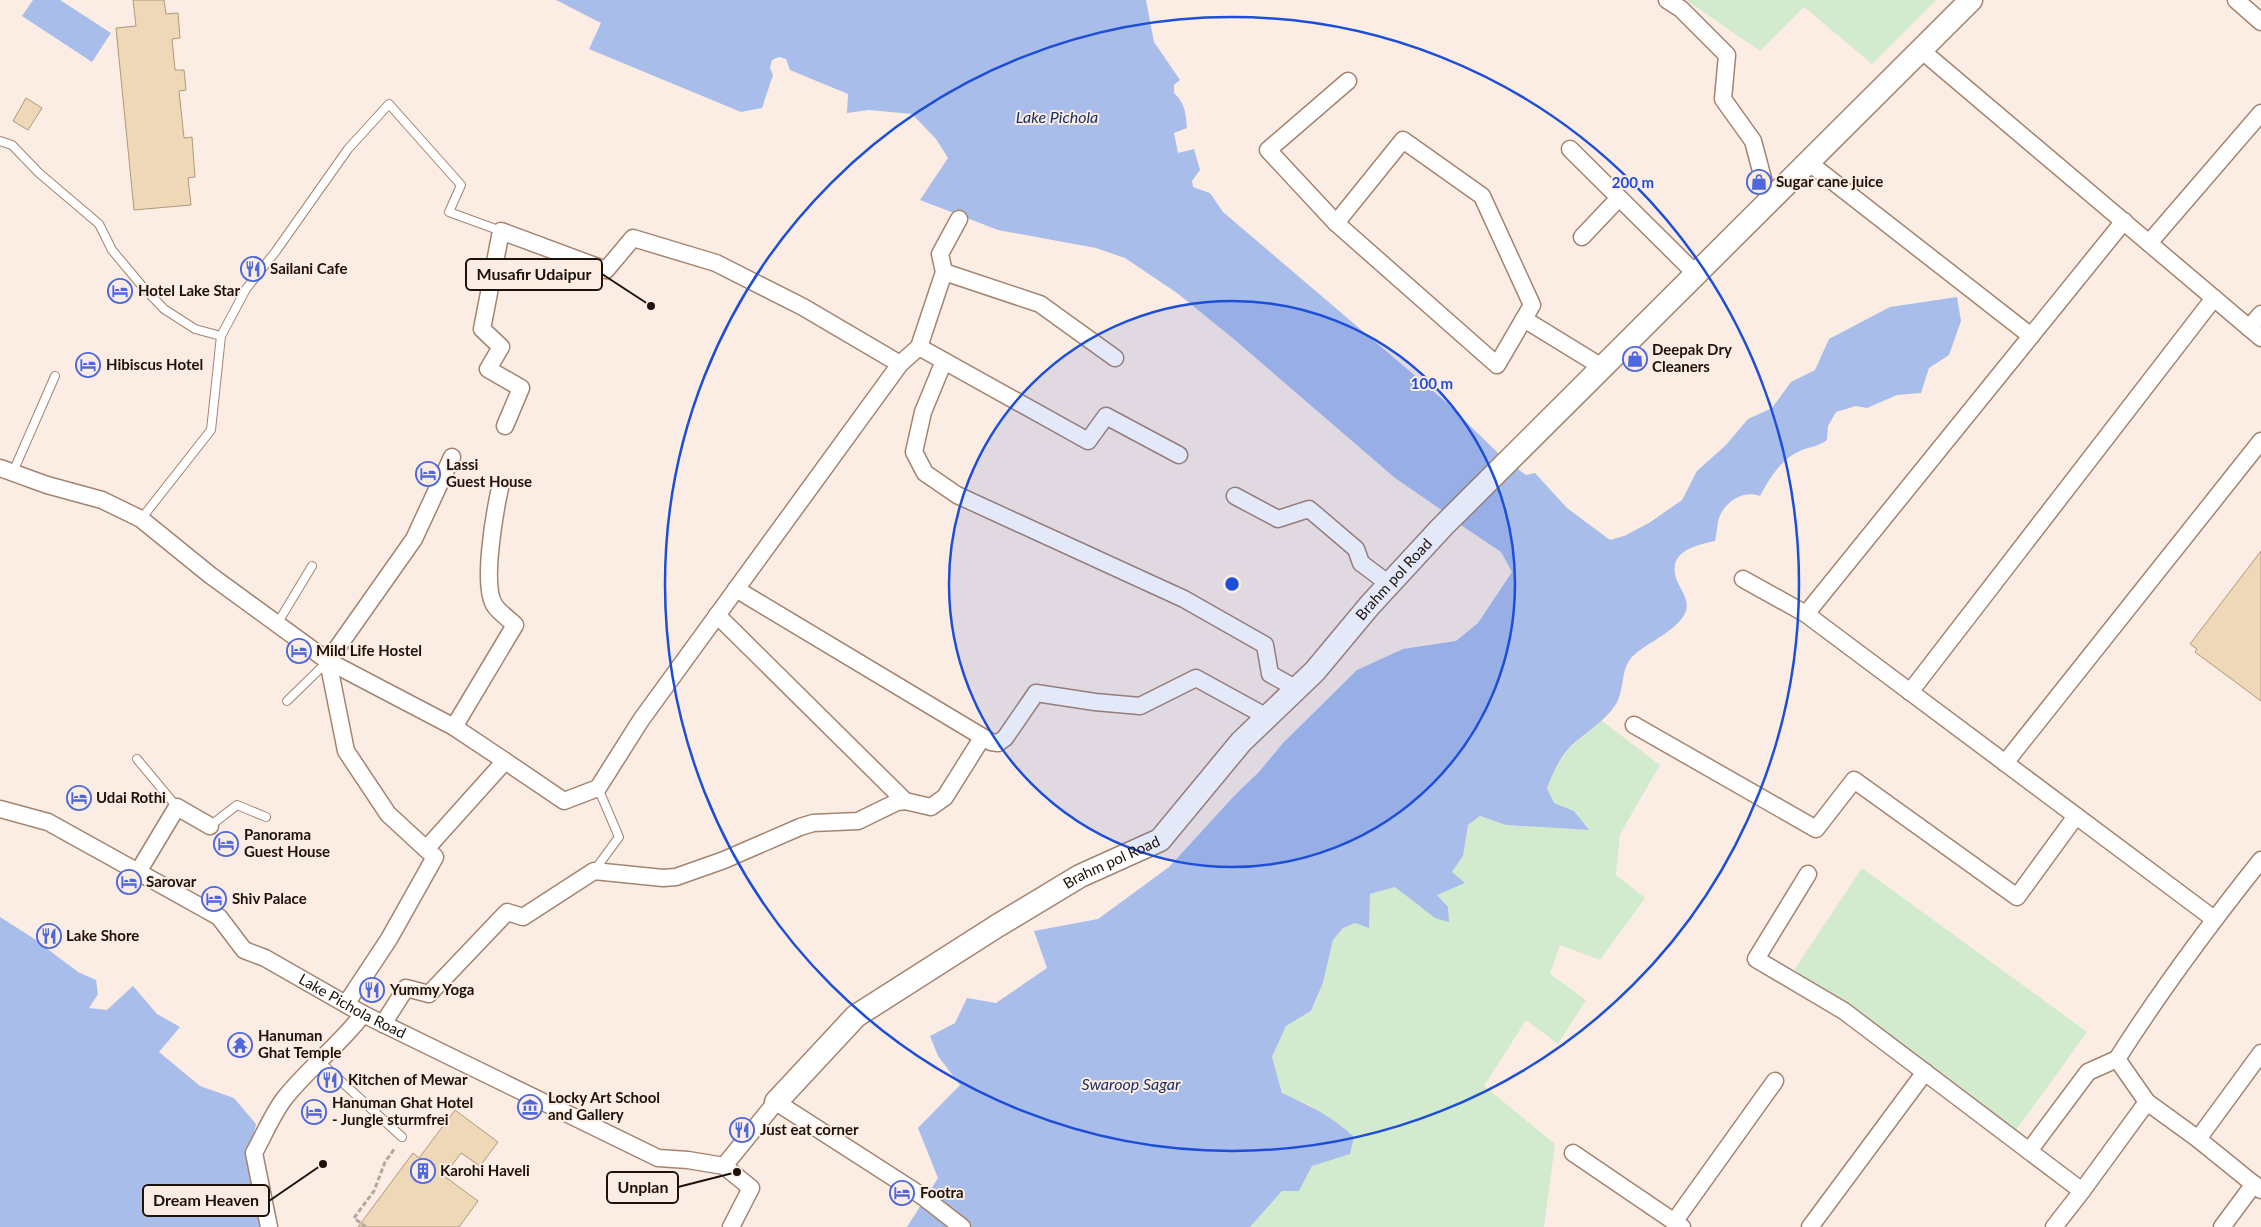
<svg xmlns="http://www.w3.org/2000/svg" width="2261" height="1227" viewBox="0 0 2261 1227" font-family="Lato,sans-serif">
  <rect width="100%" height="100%" fill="#fbede3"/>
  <path fill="#d2ebcf" d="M1686,0h250l-64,64 -68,-57 -44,44z
    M1602,721l58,44 -40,69 -4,41 29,23 -45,62 -40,-15 -10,29 36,26 -28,44 -32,-24 -42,66 71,58 -11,83h-294l32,-36h17l13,-25v-60l-30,-13 -10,-36 14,-31 26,-15 11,-28 10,-43 10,-12 12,-5 13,4 2,-33 25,-7 14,9 12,12 16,-14 27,-11 -12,-11 11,-16 5,-31 12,-9 26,9 82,5 -14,-19 -20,-8 -7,-15 7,-17 14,-22z
    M1862,868l225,164 -71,98 -222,-160z"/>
  <path fill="#a8bde9" d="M33,0h27l51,33 -19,29 -70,-46z
    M556,0h590l8,42 26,38 -6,5v8c11,10 12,21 13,35l-13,5 4,20 16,-4 6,21 -8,11 1,6 17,6 13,19 224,191 53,52 -57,56 -48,-33 -160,-138 -58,-47 -52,-35 -29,-10 -98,-18 -78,-30 28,-42 -12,-19 -24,-25 -43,-4 -22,3 1,-19 -58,-24 -4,-11 -7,-2 -7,3 -2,8 3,7 -11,33 -21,4 -152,-63 12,-26z
    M1957,297l4,24 -12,34 -20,13 -8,25 -24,2 -30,13 -11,-2 -20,6 -8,14 -1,14c-10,7 -15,6 -25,10 -21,9 -32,27 -42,46 -16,-6 -35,5 -41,22 -2,6 -2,16 -4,23 -23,5 -50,12 -37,42 4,8 11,18 8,28 -7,19 -38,31 -52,44 -14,12 -9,35 -18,49 -12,19 -32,29 -47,44 -10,11 -17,27 -22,40l7,15 20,8 15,19 -83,-5 -26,-9 -12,9 -5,31 -11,16 13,11 -28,12 11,12 1,15 -14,-4 -40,-31 -25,7 -1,34 -14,-5 -12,5 -10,12 -10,43 -12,28 -25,15 -14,31 10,36c27,12 51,24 72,44l-4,17 -38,12 -13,25h-17l-32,36h-343l31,-49 -20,-50 42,-43 -22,-29 -8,-20 25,-13 12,-25 29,5 51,-35 -13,-37 64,-12 71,-52 66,-72 24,-23 24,-29 74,-73 46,-21 53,-8 22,-18 34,-51 -11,-20 -40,-27 57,-58 1,3 7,5 9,-2 32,35 43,32 14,-4 25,-13 33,-23 15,-29 29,-26 22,-26 24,-11 19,-26 24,-12 14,-31 61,-32z
    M0,917l33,21 45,34 18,8 2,14 -9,14 18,2 26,-24 24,28 23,13 -21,25 41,34 34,12 22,26 -6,30 14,73h-264z"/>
  <path fill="#eed8b7" stroke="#ae997a" d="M133,0h31l2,14 12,-1 2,25 -8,1 3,31h9l2,20 -7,1 5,47 8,-1 3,40 -7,1 3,27 -57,5 -18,-182 20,-2z
    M26,98l16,10 -14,22 -15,-9z
    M2261,551v150l-66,-49 2,-3 -7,-5z
    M455,1110l43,32 -18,24 -19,-13 -17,23 34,25 -19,26h-101l55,-74 6,5z"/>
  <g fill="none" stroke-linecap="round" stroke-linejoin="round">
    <defs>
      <path id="lane" d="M0,141l12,4 27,28 60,51 13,26 30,36 22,23 31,20 26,7
        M13,472l42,-96
        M141,519l70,-89 10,-94 25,-47 30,-38 72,-102 41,-45 72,81 -12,27 52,19
        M277,624l35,-58
        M287,701l41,-40
        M137,759l40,48
        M210,826l27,-21 29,12
        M594,871l25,-34 -21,-49
        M319,1061l83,76"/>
      <g id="street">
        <path d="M1667,0l14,9 46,46 -4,44 30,42 16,60"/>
        <path d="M2236,0l25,22"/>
        <path d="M1921,50l340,288"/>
        <path d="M1403,140l79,56 50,109 -35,60 -161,-142z"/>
        <path d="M1570,149l126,125"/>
        <path d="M1808,162l223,174 -225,278 408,305"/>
        <path d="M1336,223l-68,-73 80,-69"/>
        <path d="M1582,237l37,-39"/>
        <path d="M2149,243l112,-130"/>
        <path d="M944,272l96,32 75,54"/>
        <path d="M1524,319l78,48"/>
        <path d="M2249,328l12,-14"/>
        <path d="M2031,336l93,-115"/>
        <path d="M919,347l169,94 18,-25 73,39"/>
        <path d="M944,361l-21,51 -9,40 11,21 32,22 227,104 81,46 5,29 27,15"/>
        <path d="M505,426l16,-38 -33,-19 13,-22 -19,-18 19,-98 105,39 27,-32 83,25 87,44 97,57"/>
        <path d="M452,457l-38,82 -86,122 126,66"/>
        <path d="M0,468l47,17 55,15 39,19 69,56 118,86 18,90 42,63 38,35"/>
        <path d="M1235,496l43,23 31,-10 47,40 5,14 28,21"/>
        <path d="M1743,579l63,35"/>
        <path d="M736,589l255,153 7,1 7,-5 31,-45 59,9 45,4 56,-28 71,39"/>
        <path d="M717,615l188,186"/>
        <path d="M1910,692l304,-394"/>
        <path d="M1634,725l182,104 38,-49 163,117 59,-81"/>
        <path d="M505,761l59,40 34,-13 43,-68 259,-356 19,-17 25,-75 -4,-18 19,-35"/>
        <path d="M2005,763l256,-322"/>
        <path id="s1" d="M0,809l48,13 110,61 61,34 25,33 21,8 98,56 295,144 30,2 36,6 27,22 -20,39"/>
        <path d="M2261,860c-51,64 -100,130 -144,199l30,43 51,37 63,51"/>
        <path d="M138,872l39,-65 33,19"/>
        <path d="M1808,874l-52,85 88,52 185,140 59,-79 29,-13"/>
        <path d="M346,1004l43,-65 46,-82 -9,-8 79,-88 -51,-34 61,-102c-6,-6 -15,-12 -20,-19 -14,-19 0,-95 5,-118"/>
        <path d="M383,1024l23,-36 23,6 78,-82 16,5 71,-46 69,7 13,-1 48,-17 76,-33 13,-4 45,-2 39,-19 8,-1 26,6 14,-10 37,-59"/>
        <path d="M2198,1139l63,-86"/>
        <path d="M2029,1151l53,40 -28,36"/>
        <path d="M1573,1153l109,74"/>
        <path d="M724,1166l52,-64 146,94 40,31"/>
        <path d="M2082,1191l65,-89"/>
        <path d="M1674,1222l101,-141"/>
        <path d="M269,1227l-15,-74c10,-18 18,-38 30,-54 24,-31 56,-54 79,-85"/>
        <path d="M1810,1227l115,-155"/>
        <path d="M2222,1227l32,-43"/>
      </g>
      <g id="secondary">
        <path id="s2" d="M776,1102l80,-86 141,-90 83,-50 80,-36 81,-98 74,-71 55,-66 72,-78 529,-527"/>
      </g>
    </defs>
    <use href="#lane" stroke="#a4846f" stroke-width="10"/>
    <use href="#street" stroke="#a4846f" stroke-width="19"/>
    <use href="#secondary" stroke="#a4846f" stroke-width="25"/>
    <path stroke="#b4a79e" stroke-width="3" stroke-dasharray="5 2.5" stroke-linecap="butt" d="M366,1227l-12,-9 20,-27 11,-29 10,-14"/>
    <use href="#lane" stroke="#fff" stroke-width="8"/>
    <use href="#street" stroke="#fff" stroke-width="16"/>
    <use href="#secondary" stroke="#fff" stroke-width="22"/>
  </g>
  <circle cx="1232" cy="584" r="283" fill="#1d4ed8" fill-opacity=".12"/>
  <g fill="none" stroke="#1d4ed8" stroke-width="2.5">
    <circle cx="1232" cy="584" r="283"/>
    <circle cx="1232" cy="584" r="567"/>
  </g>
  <defs>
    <symbol id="shop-ring" viewBox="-11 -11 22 22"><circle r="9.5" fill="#fbede3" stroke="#4d68dd" stroke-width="1.5"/><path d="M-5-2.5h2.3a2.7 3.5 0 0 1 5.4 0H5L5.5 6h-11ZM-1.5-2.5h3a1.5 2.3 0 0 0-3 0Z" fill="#4d68dd"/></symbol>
    <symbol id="restaurant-ring" viewBox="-11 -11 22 22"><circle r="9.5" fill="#fbede3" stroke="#4d68dd" stroke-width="1.5"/><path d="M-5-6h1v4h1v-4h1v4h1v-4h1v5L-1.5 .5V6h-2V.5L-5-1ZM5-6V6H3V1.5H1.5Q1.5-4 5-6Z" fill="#4d68dd"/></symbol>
    <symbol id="hotel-ring" viewBox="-11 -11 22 22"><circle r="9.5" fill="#fbede3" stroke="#4d68dd" stroke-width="1.5"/><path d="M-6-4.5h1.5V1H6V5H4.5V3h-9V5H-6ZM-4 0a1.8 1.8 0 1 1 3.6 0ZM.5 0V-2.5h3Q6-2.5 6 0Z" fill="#4d68dd"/></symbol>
    <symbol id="temple-ring" viewBox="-11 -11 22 22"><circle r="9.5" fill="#fbede3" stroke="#4d68dd" stroke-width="1.5"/><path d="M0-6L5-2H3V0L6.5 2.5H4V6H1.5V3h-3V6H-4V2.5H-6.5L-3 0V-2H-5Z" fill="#4d68dd"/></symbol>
    <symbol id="museum-ring" viewBox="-11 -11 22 22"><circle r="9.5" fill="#fbede3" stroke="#4d68dd" stroke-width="1.5"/><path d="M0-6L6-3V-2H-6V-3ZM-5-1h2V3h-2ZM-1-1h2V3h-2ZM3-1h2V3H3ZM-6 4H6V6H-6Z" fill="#4d68dd"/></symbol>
    <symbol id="building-ring" viewBox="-11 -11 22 22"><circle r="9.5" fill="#fbede3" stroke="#4d68dd" stroke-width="1.5"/><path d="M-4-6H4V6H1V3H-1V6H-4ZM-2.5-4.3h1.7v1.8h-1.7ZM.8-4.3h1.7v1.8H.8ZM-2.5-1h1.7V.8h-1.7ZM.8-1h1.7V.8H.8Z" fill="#4d68dd"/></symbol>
  </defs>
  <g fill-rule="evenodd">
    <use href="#shop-ring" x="1745" y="168" width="28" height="28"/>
    <use href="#restaurant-ring" x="239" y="255" width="28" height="28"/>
    <use href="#hotel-ring" x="106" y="277" width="28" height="28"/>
    <use href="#shop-ring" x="1621" y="345" width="28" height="28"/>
    <use href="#hotel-ring" x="74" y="351" width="28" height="28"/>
    <use href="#hotel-ring" x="414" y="460" width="28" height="28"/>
    <use href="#hotel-ring" x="285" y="637" width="28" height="28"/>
    <use href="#hotel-ring" x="65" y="784" width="28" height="28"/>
    <use href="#hotel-ring" x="212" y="830" width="28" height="28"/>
    <use href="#hotel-ring" x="115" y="868" width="28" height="28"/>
    <use href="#hotel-ring" x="200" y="885" width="28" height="28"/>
    <use href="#restaurant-ring" x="35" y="922" width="28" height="28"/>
    <use href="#restaurant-ring" x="358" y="976" width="28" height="28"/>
    <use href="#temple-ring" x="226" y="1031" width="28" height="28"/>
    <use href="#restaurant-ring" x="316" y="1066" width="28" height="28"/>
    <use href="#museum-ring" x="516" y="1093" width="28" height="28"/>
    <use href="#hotel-ring" x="300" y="1098" width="28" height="28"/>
    <use href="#restaurant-ring" x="728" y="1116" width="28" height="28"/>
    <use href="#building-ring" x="409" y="1157" width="28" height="28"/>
    <use href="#hotel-ring" x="888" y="1179" width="28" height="28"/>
  </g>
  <g text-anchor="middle" stroke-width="4" stroke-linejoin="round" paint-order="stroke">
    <g font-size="15" font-weight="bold" fill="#1d1209" stroke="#fbede3" text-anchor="start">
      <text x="1776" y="187">Sugar cane juice</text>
      <text x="270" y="274">Sailani Cafe</text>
      <text x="138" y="296">Hotel Lake Star</text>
      <text x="1652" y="355">Deepak Dry<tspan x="1652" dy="17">Cleaners</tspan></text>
      <text x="106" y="370">Hibiscus Hotel</text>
      <text x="446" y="470">Lassi<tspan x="446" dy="17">Guest House</tspan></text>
      <text x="316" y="656">Mild Life Hostel</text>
      <text x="96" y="803">Udai Rothi</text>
      <text x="244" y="840">Panorama<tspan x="244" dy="17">Guest House</tspan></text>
      <text x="146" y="887">Sarovar</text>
      <text x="232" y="904">Shiv Palace</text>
      <text x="66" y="941">Lake Shore</text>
      <text x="390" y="995">Yummy Yoga</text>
      <text x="258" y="1041">Hanuman<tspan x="258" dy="17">Ghat Temple</tspan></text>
      <text x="348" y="1085">Kitchen of Mewar</text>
      <text x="548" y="1103">Locky Art School<tspan x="548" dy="17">and Gallery</tspan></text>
      <text x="332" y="1108">Hanuman Ghat Hotel<tspan x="332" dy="17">- Jungle sturmfrei</tspan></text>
      <text x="760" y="1135">Just eat corner</text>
      <text x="440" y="1176">Karohi Haveli</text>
      <text x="920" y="1198">Footra</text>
    </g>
    <g font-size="15" fill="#1d1209" stroke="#fbede3">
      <text dy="5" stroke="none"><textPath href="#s2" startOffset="820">Brahm pol Road</textPath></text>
      <text dy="5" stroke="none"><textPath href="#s2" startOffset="416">Brahm pol Road</textPath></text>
      <text dy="5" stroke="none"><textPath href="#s1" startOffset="409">Lake Pichola Road</textPath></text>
    </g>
    <g font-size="16" font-style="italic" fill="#192e62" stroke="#fbede3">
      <text x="1057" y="123">Lake Pichola</text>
      <text x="1131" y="1090">Swaroop Sagar</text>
    </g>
  </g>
  <circle cx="1232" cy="584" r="8" fill="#1d4ed8" stroke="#fbede3" stroke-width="2.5"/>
  <g font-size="15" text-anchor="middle" font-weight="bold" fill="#1d4ed8" stroke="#fbede3" stroke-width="4" stroke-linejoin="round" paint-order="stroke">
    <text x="1633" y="188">200 m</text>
    <text x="1432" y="389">100 m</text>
  </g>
  <path fill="none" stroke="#1d1209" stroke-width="2" d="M651 306L602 274M737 1172L678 1187M323 1164L269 1201"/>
  <g fill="#1d1209" stroke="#fbede3" stroke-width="2">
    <circle cx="651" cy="306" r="5"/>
    <circle cx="737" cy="1172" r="5"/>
    <circle cx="323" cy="1164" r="5"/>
  </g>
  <g fill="#fbede3" stroke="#1d1209" stroke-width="2">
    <rect x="466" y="259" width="136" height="31" rx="5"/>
    <rect x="607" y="1172" width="71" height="31" rx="5"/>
    <rect x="143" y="1185" width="126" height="31" rx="5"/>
  </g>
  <g font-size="16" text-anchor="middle" font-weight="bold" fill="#1d1209">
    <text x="534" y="280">Musafir Udaipur</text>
    <text x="643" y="1193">Unplan</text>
    <text x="206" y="1206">Dream Heaven</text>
  </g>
</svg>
